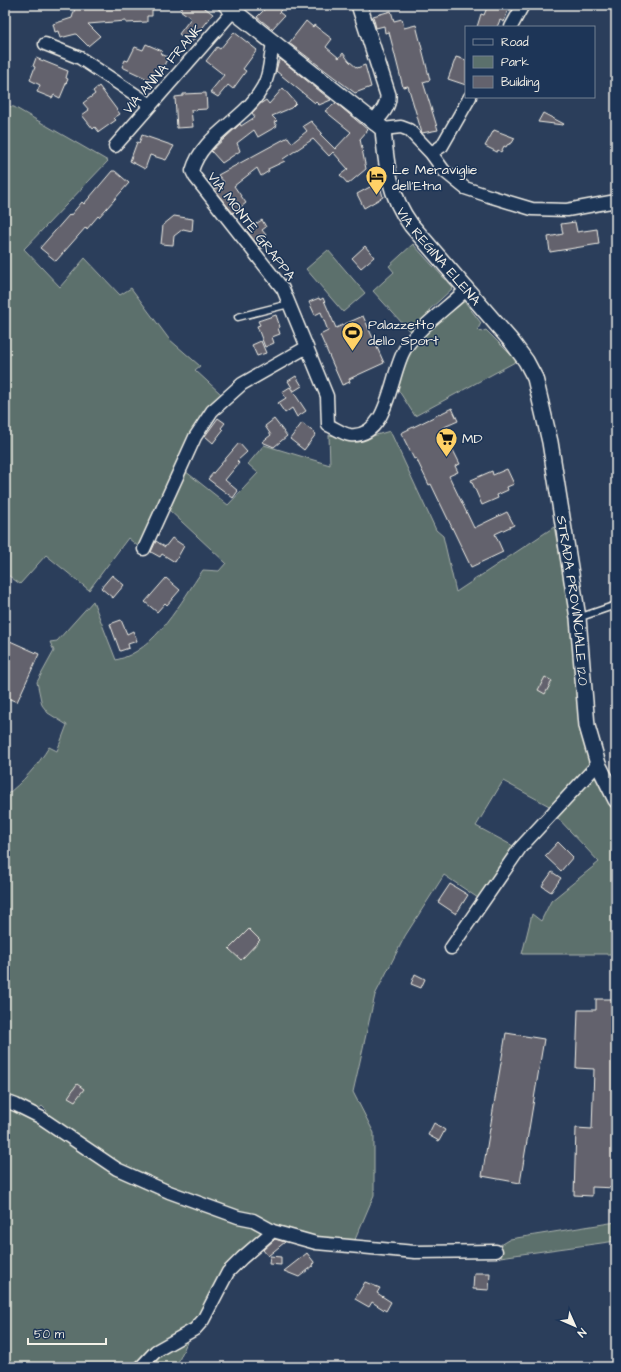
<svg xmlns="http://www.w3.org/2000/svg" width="621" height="1372" viewBox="0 0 621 1372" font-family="'Architects Daughter',sans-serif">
  <rect width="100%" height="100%" fill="#2b3e5b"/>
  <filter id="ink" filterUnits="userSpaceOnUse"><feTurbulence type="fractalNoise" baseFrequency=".025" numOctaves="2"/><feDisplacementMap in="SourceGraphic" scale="8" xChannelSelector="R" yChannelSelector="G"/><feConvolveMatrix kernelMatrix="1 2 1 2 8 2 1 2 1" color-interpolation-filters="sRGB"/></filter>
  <g filter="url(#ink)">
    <path fill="#5b706c" stroke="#a8b0aa" d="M5,106l9,1 94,54 -84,88 36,38 25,-29 35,37 11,-7 38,51 31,27 -5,4 26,24 -20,24 -26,47 -36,82 -11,-9 -39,52 -43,-35 -26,29 -15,-11z
      M413,244l40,44 -24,22 4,5 -21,19 -39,-43 21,-19 -5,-6z
      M328,250l37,43 -22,19 -37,-43z
      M460,301l5,1 16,21 -3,6 3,3 5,-2 31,31 -102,55 -18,-28 12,-40z
      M390,431l46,99 7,6 13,56 98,-65 20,99 4,81 14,58 -39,43 -50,-27 -27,45 39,21 -37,51 -34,-23 -39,61 -30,59 -22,97 21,41v62l-20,47 -50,-6 -81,-29 -104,-43 -74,-49 2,-4 -5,-5 -6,5 -31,-14v-301c17,-13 33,-31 44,-49l8,4 10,-26 -19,-12 -6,-8 -5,-23 17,-31 -4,-9 7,-1 36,-40 23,59c40,-9 65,-59 87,-90l16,1 7,-8 -58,-54 17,-38 43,34 30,-32 -10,-9 16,-19 66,20 -1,-30 33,4z
      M595,773l21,40v141h-94l10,-40 9,7 10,-20 48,-39 -43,-46z
      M5,1105l11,2 93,63 22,12 95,36 26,6 12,7 -39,40 -18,35 -14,18 -58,43h-130z
      M616,1222v19l-116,16v-12l10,-6z
      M188,1340l-12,27h-28l9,-12z"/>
    <path fill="#63626d" stroke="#f4f1e8" d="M76,5l76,1v10h-5v6l-21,1v-2l-38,3 12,12 -12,10 -12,-12 -16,4 -2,-7 -3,1 -2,-8 19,-6z
      M184,5h17l12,9 -22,29 -12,-9 12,-16 -11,-8z
      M269,5h17l-7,7 5,4 -12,13 -15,-12z
      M488,5h22l-6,17 -4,-2 -3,7h-20l4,-13 3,1z
      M391,11l3,10 8,-2 2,9 12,-3 14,55 -7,2 15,48 -16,3 -14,-47 -5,1 -14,-55 -4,1 -1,-7 -8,2 -3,-12z
      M306,21l7,6 1,-2 18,14 -6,8 13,11 4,-5 6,8 8,7 8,-3 6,22 -16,6 -66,-50z
      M234,32l23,18 -14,19 3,2 -13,18 -5,-4 -10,12 -8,-5 14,-17 -18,-14 11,-14 3,2z
      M146,44l16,7 -1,3 7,3 -9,19 -2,-1 -3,7 -32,-15 3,-7 3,1 7,-14 8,3z
      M456,57l10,3v25l-18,-6z
      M36,58l32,13 -2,7 2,1 -8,19 -6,-3 -2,3 -15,-6 3,-7 -10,-5 5,-13 -2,-1z
      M280,59l51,41 -12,5 -3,-3 -1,1 -39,-32 2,-8z
      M99,86l21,28 -6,4 2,2 -17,12 -4,-5 -2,2 -11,-14 7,-5 -6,-7 12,-9 -2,-3z
      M283,88l13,15 -5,5 -19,8 5,5 -3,1 3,4 -19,11 -4,-7 -17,13 3,8 -18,12 -11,-12 29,-27 1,2 14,-9 -3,-4 8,-9 6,-4 3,4z
      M206,93l1,16 -16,1 2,17 -16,1 -2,-31 8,-1v-2z
      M336,103l32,27 -8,9 6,30 -18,15 -8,-9 8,-6 -15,-17 -4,4 -16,-17 -30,20 2,2 -17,8 1,2 -8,5 -4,-8 -23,18 12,17 -13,10 -19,-23 10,-8 -6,-7 70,-38 4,6 15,-12 -4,-5 8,-5 11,12 -2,1 15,15 16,-17 -26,-21z
      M543,113l21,11 -1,1 -25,-3z
      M494,130l21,8 -3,5 -5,2 -1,2 -2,-1 -3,6 -3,-2 -1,2 -12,-6z
      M142,135l32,11 -8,14 -16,-5 -5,14 -15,-8 7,-19 2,1z
      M112,171h3l14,12 -30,34 -1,-1 -11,13 -1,-2 -30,34 -16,-13 29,-33 1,1 12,-14 2,2z
      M379,182l4,15 -19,11 -7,-14z
      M174,216l19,3 -1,12 -9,-2 -9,7 -1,9 -12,-1 2,-19z
      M262,220l4,7 -4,3 4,5 -3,2 4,8 -6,4 -15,-19z
      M575,222l2,10 20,-3 2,15 -49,8 -2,-15 15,-3 -2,-10z
      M365,246l9,11 -13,11 -9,-10z
      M319,298l1,2 3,-2 13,30 27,-12 21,47 -35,16 1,3 -8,3 -22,-50 8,-4 -7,-19 -6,3 -6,-13z
      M276,315l4,12 -2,1 2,6 -8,3 2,6 -9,4 -8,-21 3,-1 -2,-4z
      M261,341l5,12 -9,3 -5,-11z
      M296,376l6,10 -8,5 -6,-10z
      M290,387l16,24 -9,6 -5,-9 -7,5 -7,-10 8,-5 -4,-6z
      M452,408l6,13 -16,7 18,36 -5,2 3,6 -9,4 25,52 33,-16 7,13 -19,9 8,18 -32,15 -40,-83 -2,1 -13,-27 -2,1 -13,-26z
      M218,418l7,5 -4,5 2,2 -10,13 -8,-7z
      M274,419l13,17 -13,11 -12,-5 9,-7 -6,-9z
      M302,423l14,11 -12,16 -14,-11z
      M239,443l8,9 -10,9 2,2 -14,17 13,11 -5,7 -25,-19z
      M507,469l7,15 -7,3 1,3 -11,5 1,3 -16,7 -11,-25 21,-9 1,4z
      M172,538l12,8 -9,16 -13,-8 -2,3 -9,-5 5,-11 9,6z
      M112,575l12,10 -11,13 -12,-10z
      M166,578l14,12 -13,15 -2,-2 -8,9 -12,-10z
      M121,620l6,14 6,-3 4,10 -9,3 1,4 -9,3 -10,-27z
      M10,641l29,13 -22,48 -12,-5v-44z
      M545,677l7,4 -7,13 -7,-4z
      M558,842l15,15 -12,14 -16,-15z
      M552,872l9,6 -10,14 -9,-6z
      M450,884l18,11 -12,19 -18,-12z
      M249,929l11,11 -19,20 -12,-11z
      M415,974l10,5 -4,9 -10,-4z
      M596,999h20v189l-24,-1v9l-18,-1 2,-67 16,1 2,-60 -18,-1 2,-58h18z
      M506,1033l38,6 -24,144 -38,-7z
      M77,1084l7,5 -9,12 -7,-4z
      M434,1123l11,7 -6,11 -11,-6z
      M275,1239l10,3 -17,14 -5,-6z
      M307,1253l7,9 -1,4 -14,11 -15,-6z
      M270,1256l11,1v8l-12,-1z
      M474,1273h16l-1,17 -16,-1z
      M365,1282l15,6 -3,5 14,9 -5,9 -14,-9 -3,5 -14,-8z"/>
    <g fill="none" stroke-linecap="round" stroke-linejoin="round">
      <defs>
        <path id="service" d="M238,317l51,-13
          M578,618l38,-13"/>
        <path id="minor" d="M511,27l12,-22
          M273,43c-3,15 -3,34 -12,47 -18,31 -59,45 -69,81l3,6 88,112 44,107 1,29c7,3 15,9 22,10 39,4 40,-62 55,-86 13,-21 42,-41 61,-59
          M45,44l35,14 71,47
          M383,129l18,-2 8,3 22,23 13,18 21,17 24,8 43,13 35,1 49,-9
          M115,146l118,-135
          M431,153l11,-7 28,-49
          M144,549l51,-112 17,-26 30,-27 65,-37
          M451,948l69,-100 78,-84
          M5,1101l11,4 24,12 77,52 52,23 69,25 15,3 20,11 43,12 99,9 81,-1
          M141,1367l15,-16 39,-22 8,-9 25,-48 14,-14 31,-27"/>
        <g id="tertiary">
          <path id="s1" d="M226,5l157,124c3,36 6,66 28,96l101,117 14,19 9,17 15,64 28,176 9,108 11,38 18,36"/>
          <path d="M359,5l29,90c1,11 -7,19 -14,27"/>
        </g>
      </defs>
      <use href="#service" stroke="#f4f1e8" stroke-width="9"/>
      <use href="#minor" stroke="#f4f1e8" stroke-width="15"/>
      <use href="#tertiary" stroke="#f4f1e8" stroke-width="18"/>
      <use href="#service" stroke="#1d3557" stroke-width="6"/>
      <use href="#minor" stroke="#1d3557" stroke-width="12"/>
      <use href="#tertiary" stroke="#1d3557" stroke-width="15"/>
    </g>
  </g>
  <defs>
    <symbol id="hotel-pin" viewBox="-11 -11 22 30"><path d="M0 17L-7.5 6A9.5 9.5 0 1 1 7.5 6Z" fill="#ffd166" stroke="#1d3557"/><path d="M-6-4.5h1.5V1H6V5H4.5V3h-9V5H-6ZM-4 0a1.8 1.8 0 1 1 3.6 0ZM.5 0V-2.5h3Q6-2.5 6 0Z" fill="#111"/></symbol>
    <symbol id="stadium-pin" viewBox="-11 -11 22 30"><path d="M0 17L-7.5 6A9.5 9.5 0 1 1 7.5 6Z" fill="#ffd166" stroke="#1d3557"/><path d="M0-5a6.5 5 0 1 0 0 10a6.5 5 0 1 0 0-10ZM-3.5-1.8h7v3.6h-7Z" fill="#111"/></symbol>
    <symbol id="supermarket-pin" viewBox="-11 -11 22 30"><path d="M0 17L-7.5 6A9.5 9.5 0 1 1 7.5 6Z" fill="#ffd166" stroke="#1d3557"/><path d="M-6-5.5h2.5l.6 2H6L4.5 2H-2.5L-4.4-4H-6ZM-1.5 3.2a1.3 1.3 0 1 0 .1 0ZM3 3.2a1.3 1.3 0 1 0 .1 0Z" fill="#111"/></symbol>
  </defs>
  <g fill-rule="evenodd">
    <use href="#hotel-pin" x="364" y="164" width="25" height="34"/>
    <use href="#stadium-pin" x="340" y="320" width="25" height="34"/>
    <use href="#supermarket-pin" x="434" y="426" width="25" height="34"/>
  </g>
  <g text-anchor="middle" stroke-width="3" stroke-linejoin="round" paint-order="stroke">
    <g font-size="14" fill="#f4f1e8" stroke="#1d3557">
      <text transform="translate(162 69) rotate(-49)" y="5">VIA ANNA FRANK</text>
      <text transform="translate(252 226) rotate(52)" y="5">VIA MONTE GRAPPA</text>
      <text dy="5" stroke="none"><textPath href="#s1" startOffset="343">VIA REGINA ELENA</textPath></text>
      <text dy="5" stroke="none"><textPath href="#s1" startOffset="725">STRADA PROVINCIALE 120</textPath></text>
    </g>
    <g font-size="14" fill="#f4f1e8" stroke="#1d3557" text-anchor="start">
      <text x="392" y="174">Le Meraviglie<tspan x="392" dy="16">dell'Etna</tspan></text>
      <text x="368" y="329">Palazzetto<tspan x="368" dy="16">dello Sport</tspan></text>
      <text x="462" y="443">MD</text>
    </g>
  </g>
  <rect width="621" height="1372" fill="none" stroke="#1d3557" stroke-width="20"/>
  <rect x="10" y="10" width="601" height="1352" fill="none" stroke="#f4f1e8" stroke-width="1.5" filter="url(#ink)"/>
  <rect x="465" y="26" width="130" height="72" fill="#1d3557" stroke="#738091"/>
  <rect x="473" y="39" width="20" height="6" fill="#1d3557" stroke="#738091"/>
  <text x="501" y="46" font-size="12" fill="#f4f1e8">Road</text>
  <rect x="473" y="56" width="20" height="12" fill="#5b706c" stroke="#738091"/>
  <text x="501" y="66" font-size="12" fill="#f4f1e8">Park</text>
  <rect x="473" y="76" width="20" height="12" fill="#63626d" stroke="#738091"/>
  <text x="501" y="86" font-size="12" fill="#f4f1e8">Building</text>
  <g transform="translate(575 1326) rotate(135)" stroke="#1d3557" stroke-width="3" paint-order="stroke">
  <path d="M0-3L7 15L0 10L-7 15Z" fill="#f4f1e8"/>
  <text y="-6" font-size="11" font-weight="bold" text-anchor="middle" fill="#f4f1e8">N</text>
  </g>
  <path d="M28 1338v6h78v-6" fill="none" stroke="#f4f1e8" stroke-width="2"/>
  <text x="34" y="1338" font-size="12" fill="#f4f1e8" stroke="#1d3557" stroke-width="3" paint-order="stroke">50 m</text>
</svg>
